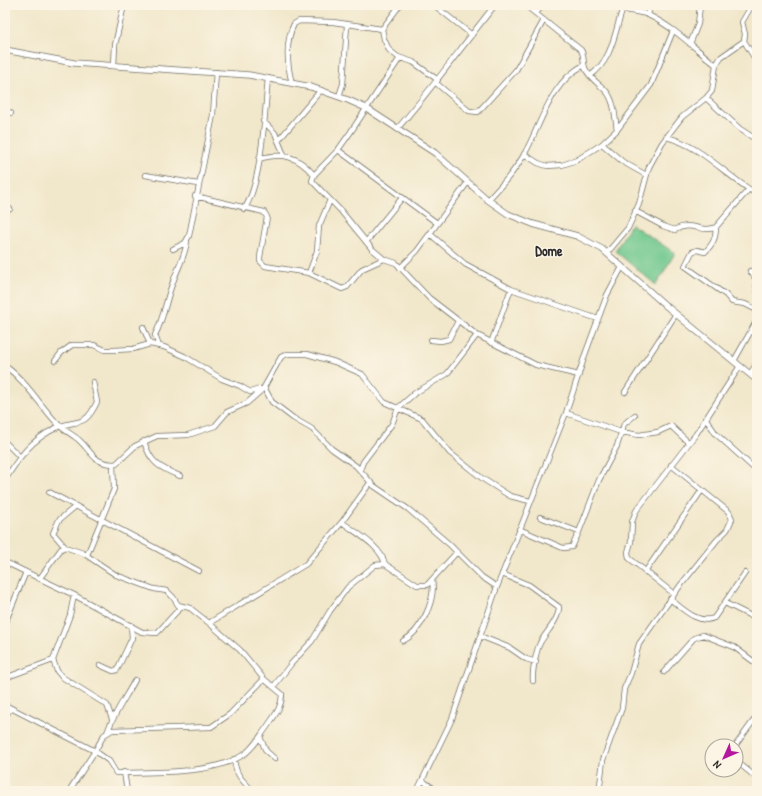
<svg xmlns="http://www.w3.org/2000/svg" width="762" height="796" viewBox="0 0 762 796" font-family="'Patrick Hand',sans-serif">
  <rect width="100%" height="100%" fill="#fcf5e5"/>
  <filter id="ink" filterUnits="userSpaceOnUse"><feTurbulence type="fractalNoise" baseFrequency=".025" numOctaves="2"/><feDisplacementMap in="SourceGraphic" scale="8" xChannelSelector="R" yChannelSelector="G"/><feConvolveMatrix kernelMatrix="1 2 1 2 8 2 1 2 1" color-interpolation-filters="sRGB"/></filter>
  <filter id="wash" filterUnits="userSpaceOnUse"><feTurbulence type="fractalNoise" baseFrequency=".012" numOctaves="4" result="noise"/><feDisplacementMap in="SourceGraphic" scale="16" xChannelSelector="R" yChannelSelector="G"/><feGaussianBlur stdDeviation="0.9" result="paint"/><feColorMatrix in="noise" values="0 0 0 0 0 0 0 0 0 0 0 0 0 0 0 0 0 1.4 0 .05"/><feComposite in="paint" operator="in"/></filter>
  <g filter="url(#wash)">
    <rect width="100%" height="100%" fill="#f1e7cb"/>
    <path fill="#70c88e" stroke="#4e7a5c" d="M631,224l44,29 -19,32 -41,-34z"/>
  </g>
  <g filter="url(#ink)">
    <g fill="none" stroke-linecap="round" stroke-linejoin="round">
      <defs>
        <path id="minor" d="M434,5l38,30
          M525,5l56,45c4,6 1,13 5,20 5,9 13,14 20,21 9,10 9,27 11,39
          M614,5c10,8 23,5 34,10 26,12 46,33 68,50
          M536,13l7,-8
          M648,15l2,-10
          M382,29l2,10 5,11 9,7 15,5 25,18
          M382,29l18,-24
          M744,41l13,21
          M690,44l8,-20 2,-19
          M400,58l-50,75 -12,17 -24,25 -2,6 29,30 31,38 12,10 12,4 33,35 48,37 59,30 43,10
          M114,66l1,-21 9,-40
          M590,76c22,-16 24,-41 32,-65
          M292,83c-5,-18 -7,-42 2,-59l5,-3 34,1 49,7
          M436,83l33,28 9,1 38,-42 28,-50
          M339,96l4,-12 4,-59
          M706,98l34,31 17,11
          M5,111l6,2
          M263,121l12,12 9,22
          M397,129c35,-40 65,-83 98,-124
          M666,137c35,8 61,40 91,57
          M278,141l43,-51
          M602,144l21,18 23,13
          M338,150l99,73
          M524,154l14,9 9,3 15,-1 15,-5 25,-16 15,-14 34,-45 22,-54
          M259,159c24,-7 39,-3 55,16
          M145,175l53,9
          M195,196l69,16 3,5 -7,40v4l5,5 44,7 33,16 5,-2 15,-18 22,-10
          M488,200c14,-15 27,-29 37,-47 17,-31 25,-70 59,-88
          M5,206l5,3
          M244,209c18,-24 21,-99 24,-131
          M635,211l28,15 12,4c16,-10 27,4 41,-3l33,-38
          M716,227c0,11 -3,17 -11,25l-8,-2 -5,2 -7,14 41,29 6,7 13,2 12,6
          M430,234l35,30 46,25 87,30
          M366,242l36,-44
          M173,249l12,-6 4,-7 24,-121 3,-43
          M607,253l21,-25 11,-24 10,-37 13,-24 20,-26 24,-19 6,-7 4,-26 5,-8 23,-16 1,-7 -3,-12 10,-17
          M400,268l17,-17 51,-69
          M750,271l6,8 1,11
          M309,273l8,-22 2,-25 11,-26
          M143,327l7,17 14,3 20,9 38,23 18,7 10,6 10,-3
          M431,340l10,1 8,-2 9,-18
          M491,343l20,-54
          M159,346l-4,-11c9,-17 11,-36 18,-53 5,-15 12,-25 14,-41
          M55,361l6,-8 11,-8h22l11,5h9l19,-1 17,-5
          M734,361l23,-41
          M5,366c21,15 34,38 52,57 6,7 15,11 22,17 14,13 14,24 37,24l19,-18 22,-10 31,-1 27,-9 12,-14 20,-9 16,-14 18,-32 6,-3h20l28,8 27,12 22,28 38,17 28,34 33,26 27,17 20,5
          M750,374l7,-11
          M264,387l8,15 21,16 19,11 20,20 24,17 18,20 34,23 41,35 33,33 15,10
          M625,392l51,-78
          M566,413l55,19 18,3 19,-3 13,-6 18,17
          M706,419l10,15 41,37
          M144,441c6,22 16,27 36,35
          M5,442l15,15
          M360,470l3,-8 29,-38 6,-16 17,-15 32,-19 30,-39
          M5,480c14,-23 26,-40 51,-52 21,-10 28,2 41,-26l-4,-20
          M49,492l150,79
          M540,517l39,15
          M342,522c14,11 39,24 43,42
          M519,529l44,19 9,-1 7,-15 20,-52 18,-34 7,-22 11,-9
          M87,555l27,-66 -1,-25
          M5,562l69,33 68,37 15,1 24,-26
          M645,572l57,-82
          M502,574l27,11 30,22c0,13 -13,25 -19,36 -4,8 -8,29 -7,38
          M40,578l21,-29 4,-2
          M674,594l-45,-36 -1,-6 3,-10 1,-20 4,-11 60,-77 44,-68
          M74,595l-4,20 -17,45 4,11 5,6 45,28 5,14
          M670,599c12,9 28,26 44,19l31,-45
          M725,603l26,13 6,-1
          M5,623l21,-51
          M209,623l97,-59 36,-42 28,-39
          M480,636l30,12 16,11 10,3
          M403,641c18,-9 33,-41 29,-61
          M100,665l13,6 4,-1 15,-32 -1,-13
          M664,672l30,-34 9,-3 31,12 23,17
          M5,678l48,-18
          M274,686l17,-22 21,-23 18,-30 18,-24 27,-22 10,-1 32,21h10l30,-33
          M5,705l90,46 9,-16 8,-5 99,-3 19,-13 34,-35
          M5,717l5,-8
          M107,733c6,-18 19,-36 28,-53
          M260,737l6,14 9,8
          M735,746l22,-30
          M234,759c2,17 8,21 19,32
          M736,761l21,17
          M124,772l3,19
          M423,781l14,10
          M69,791l26,-40 14,10 7,12c37,-1 95,2 127,-18 10,-6 17,-19 24,-28 7,-11 15,-19 15,-33l-18,-15 -24,-29 -31,-27 -19,-15 -12,-3 -5,-8 -6,-6 -13,-2 -38,-14 -33,-22 -18,-6 -12,-14 6,-13 17,-14
          M417,791l35,-72 45,-132 69,-174 20,-61 21,-57 15,-28
          M598,791l2,-6 3,-25 19,-52 2,-19 7,-16 8,-29 41,-58 37,-46 10,-10 5,-11 -3,-7 -58,-47"/>
        <path id="tertiary" d="M5,50l69,13 175,12 62,12 37,13 18,8 69,45 53,47 20,14 25,10 44,12 25,13 63,56 92,75"/>
      </defs>
      <use href="#minor" stroke="#706d63" stroke-width="6"/>
      <use href="#tertiary" stroke="#706d63" stroke-width="7"/>
      <use href="#minor" stroke="#fff" stroke-width="4.5"/>
      <use href="#tertiary" stroke="#fff" stroke-width="5.5"/>
    </g>
  </g>
  <g text-anchor="middle" stroke-width="3" stroke-linejoin="round" paint-order="stroke">
    <g font-size="14" font-weight="bold" fill="#2b2b2b" stroke="#fcf5e5">
      <text x="549" y="256">Dome</text>
    </g>
  </g>
  <rect width="762" height="796" fill="none" stroke="#fcf5e5" stroke-width="20"/>
  <g transform="translate(724 758) rotate(225)"><circle r="19" fill="#fcf5e5" stroke="#a8a49b"/>
  <path d="M0-3L7 15L0 10L-7 15Z" fill="#b5179e"/>
  <text y="-6" font-size="11" font-weight="bold" text-anchor="middle" fill="#2b2b2b">N</text>
  </g>
</svg>
